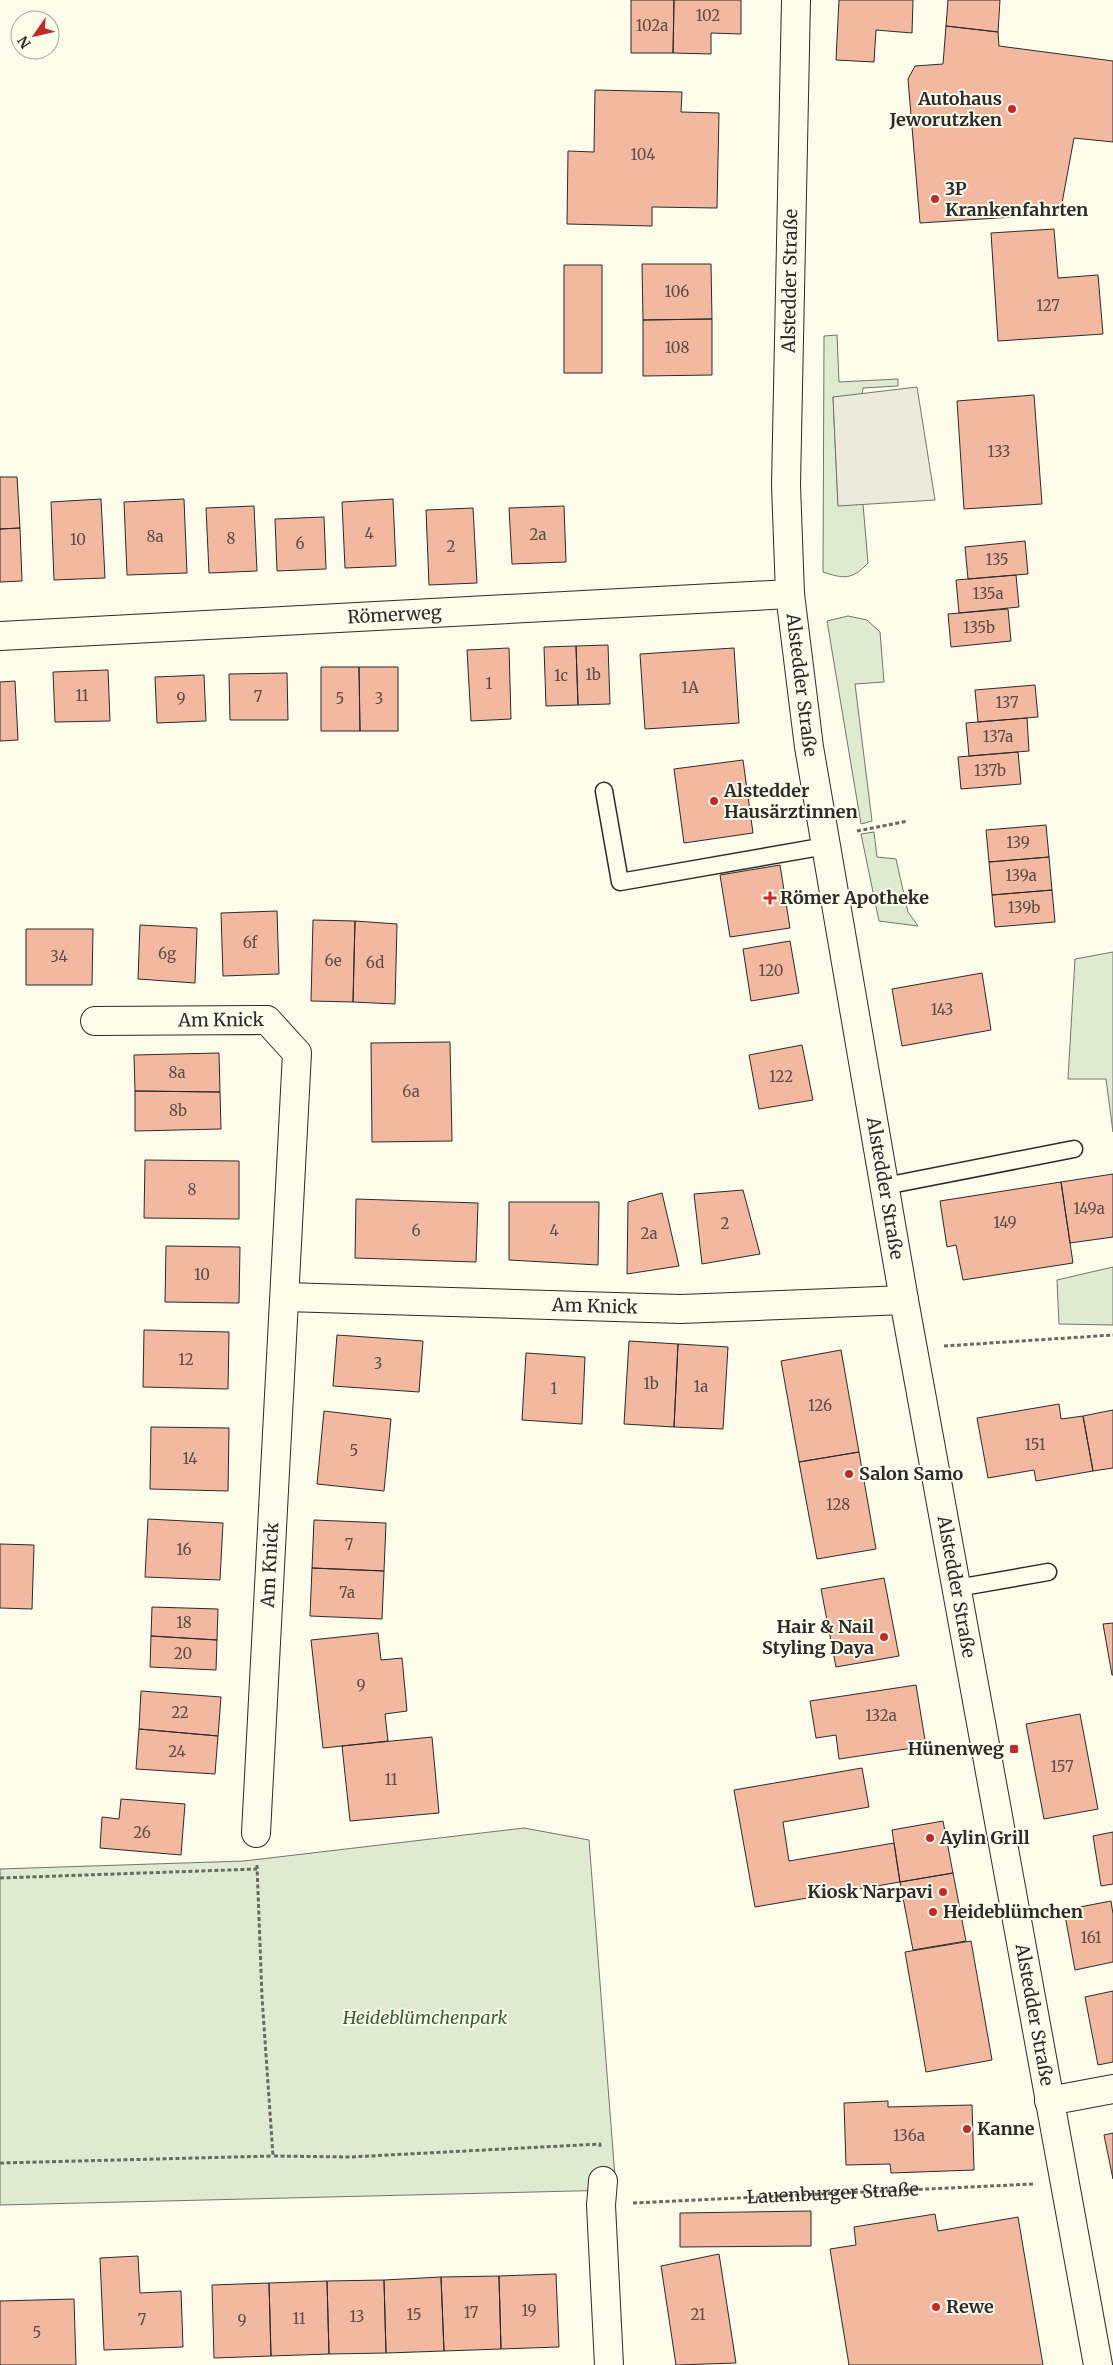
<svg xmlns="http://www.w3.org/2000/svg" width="1113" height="2365" viewBox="0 0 1113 2365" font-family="Merriweather,serif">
  <rect width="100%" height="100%" fill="#fdfbea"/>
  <path fill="#deebd1" stroke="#74746e" d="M837,335l2,47 59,-3v7l-35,2 -1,7 -29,2 5,108 25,-1 5,59c-16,17 -24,16 -45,9l1,-236z
    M848,616l19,4 13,12 4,50 -29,2 17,137 -11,3 -34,-203z
    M874,832l3,25 19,2 12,53 10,14 -39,-5 -18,-87z
    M1113,952v180l-7,-53h-38l7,-120z
    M1113,1267v58l-54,-1 -2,-44z
    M524,1828l65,12 27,350 -616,15v-336l244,-8z"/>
  <path fill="#eceadb" stroke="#74746e" d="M917,387l18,113 -97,6 -5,-109z"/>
  <path fill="#f2b8a0" stroke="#2b2b2b" d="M631,0h43l-1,53h-42z
    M674,0h67v34l-30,-1v21l-38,-1z
    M839,0h74l-1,33 -36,-3 -2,32 -38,-2z
    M948,0h52l-2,32 -52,-6z
    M946,26l52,6 1,14 114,15v81l-39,-4 -14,76 -140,9 -12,-144 7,-13 28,-2z
    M595,90l87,2 -1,20 38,1 -2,95 -65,-1v19l-85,-2 1,-73 26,1z
    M1054,229l4,49 40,-3 5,59 -105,7 -7,-108z
    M642,264h69l1,55 -69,1z
    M564,265h38v108h-38z
    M712,319v56l-69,1v-56z
    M1034,395l8,109 -78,5 -7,-108z
    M0,477h17l3,51 -20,1z
    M101,499l4,79 -51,2 -3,-78z
    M184,499l3,74 -60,2 -3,-73z
    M393,499l3,67 -51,2 -3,-66z
    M254,506l3,65 -48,2 -3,-65z
    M564,506l2,56 -54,2 -3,-56z
    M473,508l4,75 -48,2 -3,-75z
    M324,517l2,52 -49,2 -2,-52z
    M20,528l2,53 -22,1v-53z
    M1025,541l3,33 -60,5 -3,-32z
    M1016,575l3,32 -60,6 -3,-33z
    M1008,609l3,32 -60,6 -3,-33z
    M608,645l2,59 -32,1 -2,-59z
    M576,646l2,59 -32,1 -2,-59z
    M509,648l2,71 -40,2 -4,-71z
    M734,648l5,75 -94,6 -5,-75z
    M321,667h38l1,64h-39z
    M359,667h39v64h-38z
    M108,670l2,51 -55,1 -2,-50z
    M287,673l1,47h-58l-1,-46z
    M204,675l2,46 -49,2 -2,-46z
    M15,681l3,59 -18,1v-59z
    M1035,685l3,32 -60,5 -3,-32z
    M1027,718l2,33 -60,5 -3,-33z
    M1018,752l3,32 -60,5 -3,-32z
    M743,760l10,73 -69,10 -10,-74z
    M1046,825l3,32 -60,5 -3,-32z
    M1049,857l3,33 -60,5 -3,-33z
    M780,865l10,63 -60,9 -10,-62z
    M1052,890l3,32 -60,5 -3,-32z
    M277,911l2,63 -56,2 -2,-63z
    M313,920l42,1 -2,81 -42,-1z
    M355,921l42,3 -2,80 -42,-2z
    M140,925l57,3 -2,55 -57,-4z
    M26,929h67l-1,56h-66z
    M790,941l9,52 -48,8 -8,-52z
    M982,973l9,57 -89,16 -10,-57z
    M450,1042l2,99 -80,1 -1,-99z
    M802,1045l11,55 -54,9 -10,-54z
    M219,1053l1,39 -85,-1 -1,-36z
    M135,1091l85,1 1,37 -86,2z
    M145,1160l94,1v58l-95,-1z
    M1113,1174v63l-43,6 -9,-61z
    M1061,1182l12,81 -110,17 -7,-35 -9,2 -7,-46z
    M743,1190l17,64 -58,10 -8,-70z
    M662,1193l17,73 -52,8 1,-72z
    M356,1199l122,4 -2,59 -121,-4z
    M509,1202h90l-1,63 -89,-5z
    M166,1246l74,1 -1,56 -74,-1z
    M144,1330l85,2 -1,57 -85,-2z
    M337,1335l86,6 -4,51 -86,-6z
    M629,1341l49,3 -4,83 -50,-3z
    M678,1344l50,3 -5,82 -49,-2z
    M841,1350l18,102 -60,10 -18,-101z
    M526,1353l59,4 -3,67 -60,-4z
    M1059,1404l2,15 22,-3 10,55 -57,10 -2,-11 -46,8 -11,-60z
    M1113,1410v58l-20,3 -10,-55z
    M324,1411l67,8 -7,72 -67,-7z
    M151,1427l78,1 -1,63 -78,-2z
    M859,1452l17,97 -59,10 -18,-97z
    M148,1519l75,4 -3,57 -75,-3z
    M314,1520l72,3 -2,48 -72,-3z
    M0,1544l34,1 -2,64 -32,-1z
    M312,1568l72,3 -2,48 -72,-3z
    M884,1578l15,78 -63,11 -15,-78z
    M152,1607l66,2 -1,31 -66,-4z
    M1113,1623v52h-1l-9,-51z
    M378,1633l3,27 21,-2 5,53 -22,3 3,27 -65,7 -12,-108z
    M151,1636l66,4 -1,30 -66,-3z
    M916,1685l10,61 -87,13 -3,-24 -20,3 -6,-37z
    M141,1691l80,6 -3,39 -79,-7z
    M1080,1714l18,95 -54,10 -18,-95z
    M139,1729l79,7 -3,38 -79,-5z
    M432,1737l7,76 -89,8 -8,-75z
    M862,1768l7,39 -86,15 6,39 105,-18 6,39 -145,25 -21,-117z
    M121,1799l64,5 -4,51 -81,-7 2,-31 17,2z
    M943,1821l10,52 -53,9 -8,-52z
    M1113,1832v52l-12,2 -8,-50z
    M953,1873l13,68 -53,9 -13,-68z
    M1111,1901l2,13v48l-38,8 -11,-60z
    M971,1941l21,119 -66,12 -21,-120z
    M1113,1991v71l-15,3 -13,-68z
    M888,2101v6l84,-2 2,65 -83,3 -1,-9 -44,1 -2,-62z
    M1113,2133v46l-9,-44z
    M811,2211v35l-131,1v-34z
    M935,2214l3,17 80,-14 25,148h-194l-19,-116 26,-4 -2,-18z
    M719,2254l17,109 -60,2 -15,-99z
    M138,2256l2,37 41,-2 2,56 -79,3 -4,-92z
    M556,2274l3,73 -58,2 -2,-73z
    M499,2276l2,73 -57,2 -3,-74z
    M441,2277l3,74 -58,2 -2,-73z
    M384,2280l2,73 -57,1 -2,-73z
    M327,2281l2,73 -58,2 -2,-73z
    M269,2283l2,73 -57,2 -2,-73z
    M74,2299l2,66h-76v-64z"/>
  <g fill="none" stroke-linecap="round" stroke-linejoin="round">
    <defs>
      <path id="lane" d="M604,791l16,91 206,-36
        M885,1186l189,-37
        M957,1588l91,-16"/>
      <g id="street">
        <path id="s2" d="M0,636l790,-42"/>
        <path id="s3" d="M95,1021l172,-1 30,33 -41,780"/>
        <path id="s4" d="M285,1297l396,12 223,-9"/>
        <path d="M1049,2101l64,-12"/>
        <path d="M603,2181l-2,24 8,160"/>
      </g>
      <g id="secondary">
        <path id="s5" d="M796,0l-10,485 4,109 19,153 95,553 194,1065"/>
      </g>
    </defs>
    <use href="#lane" stroke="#2b2b2b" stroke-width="19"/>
    <use href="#street" stroke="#2b2b2b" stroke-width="30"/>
    <use href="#secondary" stroke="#2b2b2b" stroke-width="30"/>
    <g stroke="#6a6964" stroke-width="3" stroke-dasharray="4 2.5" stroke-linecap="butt">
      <path d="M857,831l51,-10"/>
      <path d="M944,1346l169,-11"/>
      <path d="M257,1865l5,132 11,159 77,1 250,-13v4"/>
      <path d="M0,1878l257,-9"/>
      <path d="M0,2163l273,-7"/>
      <path id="s1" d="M633,2203l400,-19"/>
    </g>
    <use href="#lane" stroke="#fdfbea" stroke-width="16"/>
    <use href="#street" stroke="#fdfbea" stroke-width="28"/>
    <use href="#secondary" stroke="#fdfbea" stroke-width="28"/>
  </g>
  <g fill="#c62828" stroke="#fdfbea" stroke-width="2">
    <circle cx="1012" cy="109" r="5"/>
    <circle cx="935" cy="199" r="5"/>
    <circle cx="714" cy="801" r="5"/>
    <path d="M767.5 890.5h5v5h5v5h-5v5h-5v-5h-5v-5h5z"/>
    <circle cx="849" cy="1474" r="5"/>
    <circle cx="884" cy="1637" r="5"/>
    <rect x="1009" y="1744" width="10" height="10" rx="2.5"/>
    <circle cx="930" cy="1838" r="5"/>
    <circle cx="943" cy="1892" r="5"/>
    <circle cx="933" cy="1912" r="5"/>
    <circle cx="967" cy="2129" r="5"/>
    <circle cx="936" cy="2307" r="5"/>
  </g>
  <g text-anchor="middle" stroke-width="4" stroke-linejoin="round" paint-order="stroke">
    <g font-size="15" fill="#5d4e48">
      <text x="708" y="21">102</text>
      <text x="652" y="31">102a</text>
      <text x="643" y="160">104</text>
      <text x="677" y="297">106</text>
      <text x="1048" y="311">127</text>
      <text x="677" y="353">108</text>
      <text x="999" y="457">133</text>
      <text x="369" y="539">4</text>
      <text x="538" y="540">2a</text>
      <text x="155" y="542">8a</text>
      <text x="231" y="544">8</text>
      <text x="78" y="545">10</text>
      <text x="300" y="549">6</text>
      <text x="451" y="552">2</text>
      <text x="997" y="565">135</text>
      <text x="988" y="599">135a</text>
      <text x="979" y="633">135b</text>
      <text x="593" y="680">1b</text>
      <text x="561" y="681">1c</text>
      <text x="489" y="689">1</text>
      <text x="690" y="693">1A</text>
      <text x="82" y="701">11</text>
      <text x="258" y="702">7</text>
      <text x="181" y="704">9</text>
      <text x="340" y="704">5</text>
      <text x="379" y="704">3</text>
      <text x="1007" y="708">137</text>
      <text x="998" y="742">137a</text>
      <text x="990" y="776">137b</text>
      <text x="1018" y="848">139</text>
      <text x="1021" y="881">139a</text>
      <text x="1024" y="913">139b</text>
      <text x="250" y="948">6f</text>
      <text x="167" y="959">6g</text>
      <text x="59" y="962">34</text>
      <text x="333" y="966">6e</text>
      <text x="375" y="968">6d</text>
      <text x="771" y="976">120</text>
      <text x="942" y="1015">143</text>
      <text x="177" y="1078">8a</text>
      <text x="781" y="1082">122</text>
      <text x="411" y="1097">6a</text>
      <text x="178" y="1116">8b</text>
      <text x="192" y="1195">8</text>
      <text x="1089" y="1214">149a</text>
      <text x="1005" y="1228">149</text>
      <text x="725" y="1229">2</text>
      <text x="416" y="1236">6</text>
      <text x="554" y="1236">4</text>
      <text x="649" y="1239">2a</text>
      <text x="202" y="1280">10</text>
      <text x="186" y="1365">12</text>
      <text x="378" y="1369">3</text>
      <text x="651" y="1389">1b</text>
      <text x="701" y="1392">1a</text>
      <text x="554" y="1394">1</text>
      <text x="820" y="1411">126</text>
      <text x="1035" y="1450">151</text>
      <text x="354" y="1456">5</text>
      <text x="190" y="1464">14</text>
      <text x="838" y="1510">128</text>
      <text x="349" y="1550">7</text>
      <text x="184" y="1555">16</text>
      <text x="347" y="1598">7a</text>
      <text x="184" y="1628">18</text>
      <text x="183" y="1659">20</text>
      <text x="361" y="1691">9</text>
      <text x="180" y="1718">22</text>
      <text x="881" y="1721">132a</text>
      <text x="177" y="1757">24</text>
      <text x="1062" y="1772">157</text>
      <text x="391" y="1785">11</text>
      <text x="142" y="1838">26</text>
      <text x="1091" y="1943">161</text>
      <text x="909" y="2141">136a</text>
      <text x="529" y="2316">19</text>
      <text x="471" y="2318">17</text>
      <text x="414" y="2320">15</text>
      <text x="698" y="2320">21</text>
      <text x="357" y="2322">13</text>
      <text x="299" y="2324">11</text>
      <text x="142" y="2325">7</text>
      <text x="242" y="2326">9</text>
      <text x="37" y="2338">5</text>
    </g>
    <g font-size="18" font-weight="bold" fill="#2b2b2b" stroke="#fdfbea" text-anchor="start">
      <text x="1002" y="105" text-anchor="end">Autohaus<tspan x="1002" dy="21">Jeworutzken</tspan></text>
      <text x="945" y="195">3P<tspan x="945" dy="21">Krankenfahrten</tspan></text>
      <text x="724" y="797">Alstedder<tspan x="724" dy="21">Hausärztinnen</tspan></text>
      <text x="780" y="904">Römer Apotheke</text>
      <text x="859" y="1480">Salon Samo</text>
      <text x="874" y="1633" text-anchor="end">Hair &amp; Nail<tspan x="874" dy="21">Styling Daya</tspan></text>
      <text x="1004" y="1755" text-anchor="end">Hünenweg</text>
      <text x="940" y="1844">Aylin Grill</text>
      <text x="933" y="1898" text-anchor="end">Kiosk Narpavi</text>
      <text x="943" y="1918">Heideblümchen</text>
      <text x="977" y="2135">Kanne</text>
      <text x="946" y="2313">Rewe</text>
    </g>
    <g font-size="18" fill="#2b2b2b" stroke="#fdfbea">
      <text transform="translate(790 281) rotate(-89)" y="6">Alstedder Straße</text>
      <text dy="6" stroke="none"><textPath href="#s2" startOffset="395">Römerweg</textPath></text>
      <text dy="6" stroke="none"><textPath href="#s5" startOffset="686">Alstedder Straße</textPath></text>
      <text dy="6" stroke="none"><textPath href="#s3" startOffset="126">Am Knick</textPath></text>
      <text dy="6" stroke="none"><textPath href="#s5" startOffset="1196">Alstedder Straße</textPath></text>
      <text dy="6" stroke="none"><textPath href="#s4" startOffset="310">Am Knick</textPath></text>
      <text transform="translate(270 1565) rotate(-87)" y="6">Am Knick</text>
      <text dy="6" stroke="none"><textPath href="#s5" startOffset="1601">Alstedder Straße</textPath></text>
      <text dy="6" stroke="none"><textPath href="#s5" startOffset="2036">Alstedder Straße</textPath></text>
      <text dy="6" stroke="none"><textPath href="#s1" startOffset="200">Lauenburger Straße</textPath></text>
    </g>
    <g font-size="18" font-style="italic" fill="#34623c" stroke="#fdfbea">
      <text x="425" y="2024">Heideblümchenpark</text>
    </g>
  </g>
  <g transform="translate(35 35) rotate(236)"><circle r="24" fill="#fdfbea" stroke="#a9a89e"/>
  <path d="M0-4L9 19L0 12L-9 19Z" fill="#c62828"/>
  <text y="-8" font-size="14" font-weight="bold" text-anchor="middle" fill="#2b2b2b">N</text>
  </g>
</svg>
